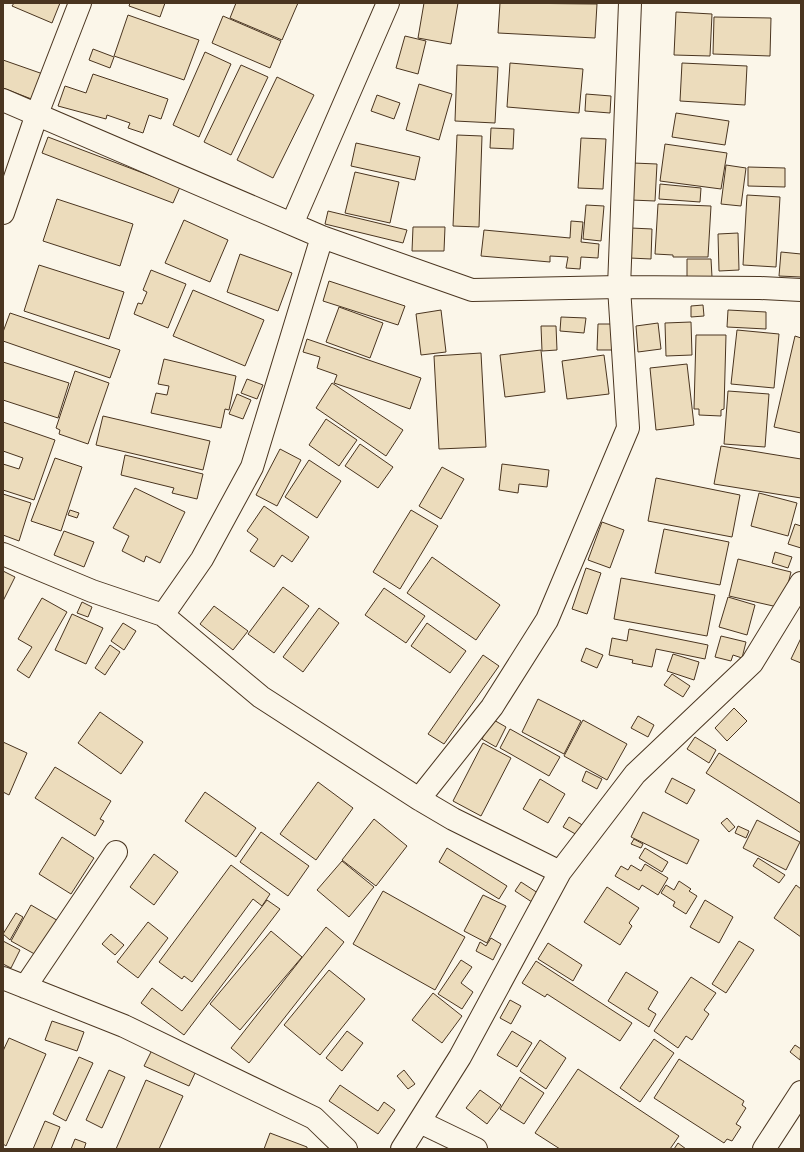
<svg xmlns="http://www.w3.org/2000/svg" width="804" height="1152" viewBox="0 0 804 1152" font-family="'Space Grotesk',sans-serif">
  <rect width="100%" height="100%" fill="#fbf6e9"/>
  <path fill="#ecdcbc" stroke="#4a3520" d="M14,3h46l-8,20 -40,-17z
    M130,3h35l-5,14 -31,-11z
    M236,3h62l-16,37 -52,-22z
    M424,3h34l-7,41 -33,-6z
    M500,3l97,1 -2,34 -97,-5z
    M676,12l36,2 -2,42 -36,-1z
    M128,15l71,25 -15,40 -70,-24z
    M223,16l58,25 -11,27 -58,-25z
    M714,17l57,1 -1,38 -57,-2z
    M405,36l21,5 -8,33 -22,-6z
    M93,49l21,8 -4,11 -21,-8z
    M205,52l26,12 -32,73 -26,-12z
    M3,60l40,14 -9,26 -31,-12z
    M510,63l73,6 -4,44 -72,-6z
    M682,63l65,3 -2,39 -65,-4z
    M241,65l27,12 -37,78 -27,-13z
    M457,65l41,2 -3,56 -40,-2z
    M93,74l75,25 -7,20 -12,-4 -6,18 -15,-5 2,-5 -23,-8 -1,4 -48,-13 7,-20 21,7z
    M277,77l37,18 -41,83 -36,-18z
    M419,84l33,10 -13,46 -33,-10z
    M586,94l25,2 -1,17 -25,-2z
    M377,95l23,8 -6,16 -23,-8z
    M676,113l53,8 -4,24 -53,-8z
    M491,128l23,1 -1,20 -23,-1z
    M457,135l25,1 -3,91 -26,-1z
    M48,137l132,50 -7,16 -131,-50z
    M581,138l25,1 -3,50 -25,-1z
    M356,143l64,14 -5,23 -64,-14z
    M665,144l62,9 -6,36 -61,-8z
    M633,163l24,1 -2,37 -24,-1z
    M726,165l20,3 -5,38 -20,-2z
    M748,167l37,1v19l-37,-1z
    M355,172l44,10 -9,41 -45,-10z
    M660,184l41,4 -1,14 -41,-3z
    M747,195l33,2 -4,70 -33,-2z
    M57,199l76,25 -13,42 -77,-25z
    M658,204l53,2 -3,51h-35v-2l-18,-1z
    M586,205l18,1 -3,35 -18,-2z
    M328,211l79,19 -4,13 -78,-19z
    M184,220l44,20 -18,42 -45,-19z
    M571,221l12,1 -2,20 18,2 -1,14 -17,-1 -1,12 -14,-1 2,-11 -18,-1v6l-69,-6 3,-26 86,8z
    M413,227h32l-1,24h-32z
    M631,228l21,1 -1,30 -21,-1z
    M738,233l1,37 -20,1 -1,-37z
    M781,252l20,2v23l-22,-1z
    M240,254l52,19 -14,38 -51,-19z
    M687,259h24l1,18h-25z
    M39,265l85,27 -15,47 -85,-28z
    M151,270l35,14 -18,44 -34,-14 4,-11 4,1 5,-12 -4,-2z
    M329,281l76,25 -7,19 -75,-24z
    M193,290l71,30 -19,46 -72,-30z
    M703,305l1,11 -13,1v-11z
    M339,307l44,16 -13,35 -44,-16z
    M441,310l5,42 -25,3 -5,-41z
    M728,310l38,2v17l-39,-2z
    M10,313l110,37 -10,28 -107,-37v-9z
    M561,317l25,1 -2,15 -24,-2z
    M691,322l1,33 -26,1 -1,-33z
    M658,323l3,26 -23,3 -2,-26z
    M598,324h15l-1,26h-15z
    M541,326h15l1,24 -15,1z
    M737,330l42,4 -5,54 -43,-4z
    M696,335h30l-2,74 -3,1v6l-22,-1v-6h-5z
    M795,336l6,2v95l-27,-6z
    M307,339l114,39 -11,31 -76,-26 3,-8 -20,-7 3,-11 -17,-5z
    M541,350l4,42 -40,5 -5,-42z
    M481,353l5,94 -47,2 -5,-93z
    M604,355l5,39 -42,5 -5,-38z
    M164,359l72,17 -7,34 -4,-1 -4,19 -70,-15 5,-20 11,2 2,-9 -11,-2z
    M3,362l66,21 -11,35 -55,-18z
    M687,364l7,61 -38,5 -6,-62z
    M75,371l34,12 -21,61 -29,-10 1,-4 -4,-2z
    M247,379l16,6 -6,14 -16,-6z
    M332,383l71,47 -17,26 -70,-48z
    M728,391l41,3 -4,53 -41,-3z
    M237,394l14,6 -8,19 -14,-5z
    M103,416l107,25 -7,29 -107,-25z
    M326,419l31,21 -18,26 -30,-21z
    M3,422l52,18 -21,60 -31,-10v-26l16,5 4,-11 -20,-7z
    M360,444l33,23 -15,21 -33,-22z
    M721,446l80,13v39l-87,-14z
    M280,449l21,11 -24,46 -21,-11z
    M125,455l78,19 -6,25 -25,-6 2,-5 -53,-13z
    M55,458l27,9 -21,64 -30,-10z
    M309,460l32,21 -24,37 -32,-21z
    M502,464l47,6 -2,17 -28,-3 -1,9 -19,-3z
    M442,467l22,12 -23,40 -22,-13z
    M656,478l84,17 -8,42 -84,-16z
    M135,488l50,24 -25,51 -14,-7 -2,6 -22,-11 7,-15 -16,-8z
    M759,493l38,10 -9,33 -37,-10z
    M3,494l28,9 -12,38 -16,-6z
    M264,506l45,31 -17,25 -10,-7 -8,12 -24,-16 8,-12 -11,-8z
    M70,510l9,3 -2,5 -9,-3z
    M411,510l27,16 -38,63 -27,-17z
    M602,522l22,8 -14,38 -22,-8z
    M795,524l6,2v22l-13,-4z
    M664,529l65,13 -9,43 -65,-12z
    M64,531l30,11 -10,25 -30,-12z
    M775,552l17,5 -4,11 -16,-5z
    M432,557l68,48 -24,35 -69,-47z
    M738,559l53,13 -9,36 -53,-12z
    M586,568l15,5 -14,41 -15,-5z
    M3,571l12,6 -12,24z
    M621,578l94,17 -8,41 -93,-17z
    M283,587l26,19 -35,47 -26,-19z
    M384,588l41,28 -19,27 -41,-28z
    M728,597l27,8 -8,30 -28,-8z
    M42,598l25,14 -38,66 -12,-8 15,-23 -14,-8z
    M82,602l10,5 -4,10 -11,-4z
    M214,606l34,25 -15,19 -33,-26z
    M319,608l20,15 -36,49 -20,-15z
    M72,614l31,14 -17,36 -31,-14z
    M123,623l13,8 -12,19 -13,-9z
    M427,623l39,28 -16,22 -39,-27z
    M629,629l79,16 -3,14 -49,-10 -4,18 -20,-4 1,-3 -24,-5 3,-17 15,3z
    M721,636l25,6 -4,16 -9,-3 -2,6 -16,-4z
    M801,638v25l-10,-4z
    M110,645l10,7 -15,23 -10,-7z
    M586,648l17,7 -6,13 -16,-7z
    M673,654l26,8 -5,18 -27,-9z
    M483,655l16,11 -55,78 -16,-10z
    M672,674l18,12 -7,11 -19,-12z
    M538,699l43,22 -17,33 -42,-22z
    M734,708l13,13 -20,20 -12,-13z
    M100,712l43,30 -22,32 -43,-31z
    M638,716l16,9 -6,12 -17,-9z
    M492,719l14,8 -10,20 -14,-8z
    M583,720l44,24 -20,36 -43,-24z
    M510,729l50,28 -11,19 -49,-28z
    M695,737l21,13 -7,13 -22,-14z
    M3,742l24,11 -18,42 -6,-3z
    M483,743l28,15 -30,58 -28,-15z
    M719,753l82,51v29l-95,-60z
    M55,767l56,34 -11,18 4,2 -9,15 -60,-38z
    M586,771l16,8 -5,10 -15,-8z
    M672,778l23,12 -8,14 -22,-12z
    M540,779l25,15 -17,29 -25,-14z
    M318,782l35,26 -37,52 -36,-26z
    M205,792l51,36 -20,29 -51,-36z
    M643,812l56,28 -12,24 -56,-27z
    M569,817l15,9 -5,10 -16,-9z
    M727,818l8,9 -6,5 -8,-9z
    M374,819l33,27 -31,40 -34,-26z
    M757,820l43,22 -14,28 -43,-22z
    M738,826l11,5 -3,7 -11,-5z
    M261,832l48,34 -21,30 -48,-34z
    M62,837l32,21 -23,36 -32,-20z
    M634,839l9,5 -2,4 -10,-4z
    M447,848l60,38 -8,13 -60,-37z
    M645,848l23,14 -6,10 -23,-14z
    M154,854l24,18 -24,33 -24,-18z
    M758,858l27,17 -6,8 -26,-17z
    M342,861l32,26 -25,30 -32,-27z
    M645,864l23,14 -10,17 -16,-10 -3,5 -24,-14 6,-10 7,4 3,-5 10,6z
    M231,865l39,29 -8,12 -9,-7 -61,83 -8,-6 -2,3 -23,-17z
    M679,881l12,8 -2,2 8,5 -11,18 -13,-8 2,-4 -14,-9 5,-8 8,5z
    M521,882l20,13 -6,9 -20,-13z
    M796,885l5,4v48l-27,-19z
    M607,887l32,21 -10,15 3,3 -12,19 -36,-23z
    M383,891l82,46 -30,53 -82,-46z
    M483,895l23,11 -19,37 -23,-12z
    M267,900l13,9 -96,126 -43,-32 11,-15 30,23z
    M705,900l28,17 -14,26 -29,-16z
    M31,905l29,17 -20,35 -29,-16z
    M16,913l7,4 -13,23 -7,-6z
    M148,922l20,16 -30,40 -21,-16z
    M326,927l18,15 -95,121 -18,-15z
    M271,931l31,26 -62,73 -30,-26z
    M111,934l13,11 -9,10 -13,-11z
    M491,938l10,6 -8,16 -17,-9 4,-9 6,4z
    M3,941l17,9 -9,18 -8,-4z
    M739,941l15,9 -28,43 -14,-9z
    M548,943l34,22 -9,16 -35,-22z
    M461,960l11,7 -11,16 12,9 -11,17 -24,-15z
    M536,961l96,62 -12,18 -73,-47 -2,3 -23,-14z
    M329,970l36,29 -45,56 -36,-30z
    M626,972l32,20 -10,17 8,5 -7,13 -41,-26z
    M691,977l25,16 -12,17 5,4 -17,26 -6,-4 -8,12 -24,-17z
    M433,993l29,23 -20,27 -30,-23z
    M510,1000l11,6 -10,18 -11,-6z
    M52,1021l32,11 -7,19 -32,-11z
    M347,1031l16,12 -21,28 -16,-13z
    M512,1031l20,12 -15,24 -20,-12z
    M9,1038l37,16 -40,92 -3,-2v-93z
    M654,1039l20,14 -34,49 -20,-14z
    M540,1040l26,18 -20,31 -26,-18z
    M795,1045l6,4 -1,11 -10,-8z
    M152,1050l44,21 -7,15 -45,-20z
    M79,1057l14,6 -27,58 -13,-7z
    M679,1059l65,42 -2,4 4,3 -10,16 5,3 -9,14 -5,-2 -3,4 -70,-45z
    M578,1069l101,67 -9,13h-110l-25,-16z
    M109,1070l16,7 -23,51 -16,-8z
    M404,1070l11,14 -7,5 -11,-13z
    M520,1077l24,16 -20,31 -24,-15z
    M146,1080l37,16 -24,53h-43z
    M340,1085l38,26 6,-9 11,8 -17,24 -49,-33z
    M480,1090l21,15 -14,19 -21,-16z
    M45,1121l15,6 -9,22h-18z
    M270,1133l37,14v2h-43z
    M75,1139l11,4 -2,6h-13z
    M678,1143l8,6h-12z"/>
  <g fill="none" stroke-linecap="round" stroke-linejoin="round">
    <defs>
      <path id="minor" d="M3,100l319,137 150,53 147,-3 141,1 41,2
        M3,213l34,-99 43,-111
        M292,224l96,-221
        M3,554l89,37 71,24 98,82 158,102 34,20 107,53
        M163,615l39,-56 50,-92 70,-230
        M419,799l73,-92 55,-87 81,-192 -9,-141 11,-284
        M3,978l121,48 190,92 32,31
        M25,987l91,-135
        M420,1122l56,27
        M402,1149l58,-92 100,-185 75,-98 117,-111 49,-80
        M764,1149l37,-57"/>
    </defs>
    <use href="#minor" stroke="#4a3520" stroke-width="24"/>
    <use href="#minor" stroke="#fbf6e9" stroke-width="22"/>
  </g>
  <rect width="804" height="1152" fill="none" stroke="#4a3520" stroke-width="8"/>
</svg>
